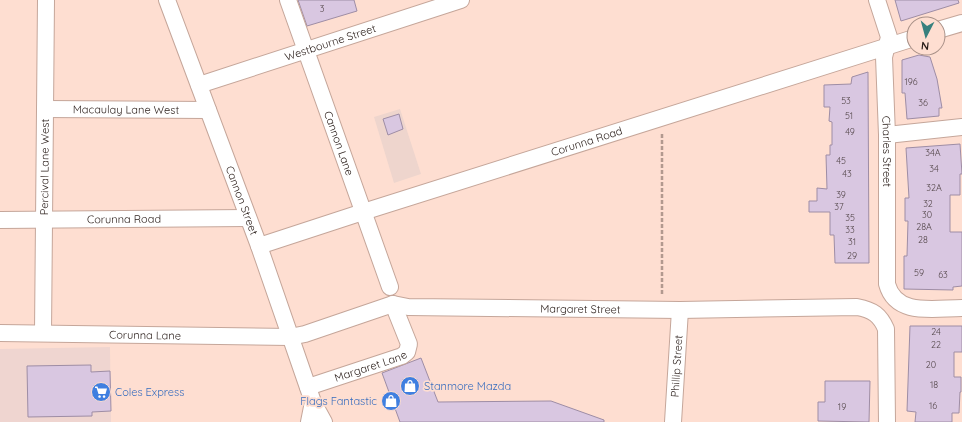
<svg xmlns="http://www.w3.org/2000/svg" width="962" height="422" viewBox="0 0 962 422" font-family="Quicksand,sans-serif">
  <rect width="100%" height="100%" fill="#feded1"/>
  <path fill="#efd5d0" d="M110,347l1,75h-111v-73z"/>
  <path fill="#eed5cd" d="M400,109l21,65 -27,9 -20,-66z"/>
  <path fill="#d9c7e1" stroke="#9e8da5" d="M298,0h56l3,11 -50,15z
    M895,0h63l1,3 -58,18z
    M919,55l11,2 7,22 5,29h-3v8l-32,3 -2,-26h-3v-33z
    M868,72l1,191h-34l-1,-28h-4v-23h-21v-11h8v-13l10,1 -1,-34h4v-10h2v-23l-3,-1 1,-14h-6v-22l27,-1 1,-7z
    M399,114l4,15 -15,6 -5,-16z
    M960,144l2,30h-2v21h-10v37h12v54l-9,1v3l-49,-1v-33h3l1,-35h-3v-23h4l-3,-50z
    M910,326h52v26h-8v25h7v15h-1l-1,21h-7v9h-37l1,-10 -9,-1z
    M421,358l17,44 113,-1 53,19v2h-204l-18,-49z
    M91,365v7l19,-1 1,40 -19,1v4l-64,1 -1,-51z
    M825,381h45l-1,41 -51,-1v-19h7z"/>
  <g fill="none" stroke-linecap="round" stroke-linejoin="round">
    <defs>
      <g id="minor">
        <path id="s1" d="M167,0l92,246 54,156 11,20"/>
        <path id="s2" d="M288,0l102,287"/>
        <path id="s3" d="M877,0l12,37 -5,20 3,78v149c9,33 47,24 75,24"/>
        <path d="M938,30l24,-7"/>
        <path id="s4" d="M199,85l262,-85"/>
        <path id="s5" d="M45,109l163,1"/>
        <path d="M887,135l75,-8"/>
        <path id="s6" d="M0,220l248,-2"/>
        <path id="s7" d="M259,246l104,-34 551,-174"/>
        <path id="s8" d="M0,333l290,4 15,-3 88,-30 15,3 272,3 177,-3c16,3 23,8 29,22l1,93"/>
        <path id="s9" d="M43,333l3,-333"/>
        <path id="s10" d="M308,387l94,-31 5,-4 2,-8 -16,-40"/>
        <path d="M309,422l4,-20"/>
        <path id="s11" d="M673,422l7,-112"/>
      </g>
    </defs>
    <use href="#minor" stroke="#c5a69a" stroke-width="18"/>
    <path stroke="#b2998f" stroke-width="2.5" stroke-dasharray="4 2" stroke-linecap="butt" d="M662,134v161"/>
    <use href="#minor" stroke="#fff" stroke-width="16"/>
  </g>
  <defs>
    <symbol id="shop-disc" viewBox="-11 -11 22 22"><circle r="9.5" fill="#3f7fe0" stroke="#feded1"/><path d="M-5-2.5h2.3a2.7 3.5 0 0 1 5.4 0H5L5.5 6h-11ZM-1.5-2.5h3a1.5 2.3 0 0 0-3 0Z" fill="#fff"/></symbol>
    <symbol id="supermarket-disc" viewBox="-11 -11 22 22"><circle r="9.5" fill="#3f7fe0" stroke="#feded1"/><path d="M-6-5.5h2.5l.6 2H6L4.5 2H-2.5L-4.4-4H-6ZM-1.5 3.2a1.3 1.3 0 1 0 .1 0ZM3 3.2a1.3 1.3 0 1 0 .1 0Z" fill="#fff"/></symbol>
  </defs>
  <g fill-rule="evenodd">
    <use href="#shop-disc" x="399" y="375" width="22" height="22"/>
    <use href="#supermarket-disc" x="90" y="381" width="22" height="22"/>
    <use href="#shop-disc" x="380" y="390" width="22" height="22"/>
  </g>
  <g text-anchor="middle" stroke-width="3.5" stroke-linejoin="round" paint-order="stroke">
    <g font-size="9" fill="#54474a">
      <text x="322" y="12">3</text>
      <text x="911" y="85">196</text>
      <text x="846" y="104">53</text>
      <text x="923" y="106">36</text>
      <text x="849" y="119">51</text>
      <text x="850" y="135">49</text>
      <text x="933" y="156">34A</text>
      <text x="841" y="164">45</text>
      <text x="934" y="172">34</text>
      <text x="847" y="177">43</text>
      <text x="934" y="191">32A</text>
      <text x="841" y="198">39</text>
      <text x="928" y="207">32</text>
      <text x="839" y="210">37</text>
      <text x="927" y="218">30</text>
      <text x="850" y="221">35</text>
      <text x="924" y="230">28A</text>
      <text x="850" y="233">33</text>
      <text x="923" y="243">28</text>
      <text x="852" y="245">31</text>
      <text x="852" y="259">29</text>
      <text x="919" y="276">59</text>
      <text x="943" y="278">63</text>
      <text x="936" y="335">24</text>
      <text x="936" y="348">22</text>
      <text x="931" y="368">20</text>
      <text x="934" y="388">18</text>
      <text x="933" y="409">16</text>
      <text x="842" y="410">19</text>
    </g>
    <g font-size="11" fill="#281c18" stroke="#feded1">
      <text dy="4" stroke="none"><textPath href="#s4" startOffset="138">Westbourne Street</textPath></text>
      <text dy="4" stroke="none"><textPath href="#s5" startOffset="81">Macaulay Lane West</textPath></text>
      <text dy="4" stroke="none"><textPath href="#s7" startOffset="344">Corunna Road</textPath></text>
      <text dy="4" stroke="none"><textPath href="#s2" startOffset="152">Cannon Lane</textPath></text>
      <text dy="4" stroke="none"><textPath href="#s3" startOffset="154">Charles Street</textPath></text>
      <text dy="4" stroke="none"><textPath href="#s9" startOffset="166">Percival Lane West</textPath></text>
      <text dy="4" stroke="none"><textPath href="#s1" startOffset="214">Cannon Street</textPath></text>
      <text dy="4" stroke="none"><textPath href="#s6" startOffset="124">Corunna Road</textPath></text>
      <text dy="4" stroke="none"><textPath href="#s8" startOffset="586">Margaret Street</textPath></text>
      <text dy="4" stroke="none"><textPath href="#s8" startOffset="145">Corunna Lane</textPath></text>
      <text dy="4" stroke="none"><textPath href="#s10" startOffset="66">Margaret Lane</textPath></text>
      <text dy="4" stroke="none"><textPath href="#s11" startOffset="56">Phillip Street</textPath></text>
    </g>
    <g font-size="11" fill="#366cbe" stroke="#feded1" text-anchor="start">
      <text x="424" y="390">Stanmore Mazda</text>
      <text x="115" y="396">Coles Express</text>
      <text x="377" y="405" text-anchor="end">Flags Fantastic</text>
    </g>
  </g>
  <g transform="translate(926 36) rotate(186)"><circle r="19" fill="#feded1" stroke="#a89087"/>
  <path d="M0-3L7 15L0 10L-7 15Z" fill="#37807e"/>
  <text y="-6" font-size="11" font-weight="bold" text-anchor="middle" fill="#281c18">N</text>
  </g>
</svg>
